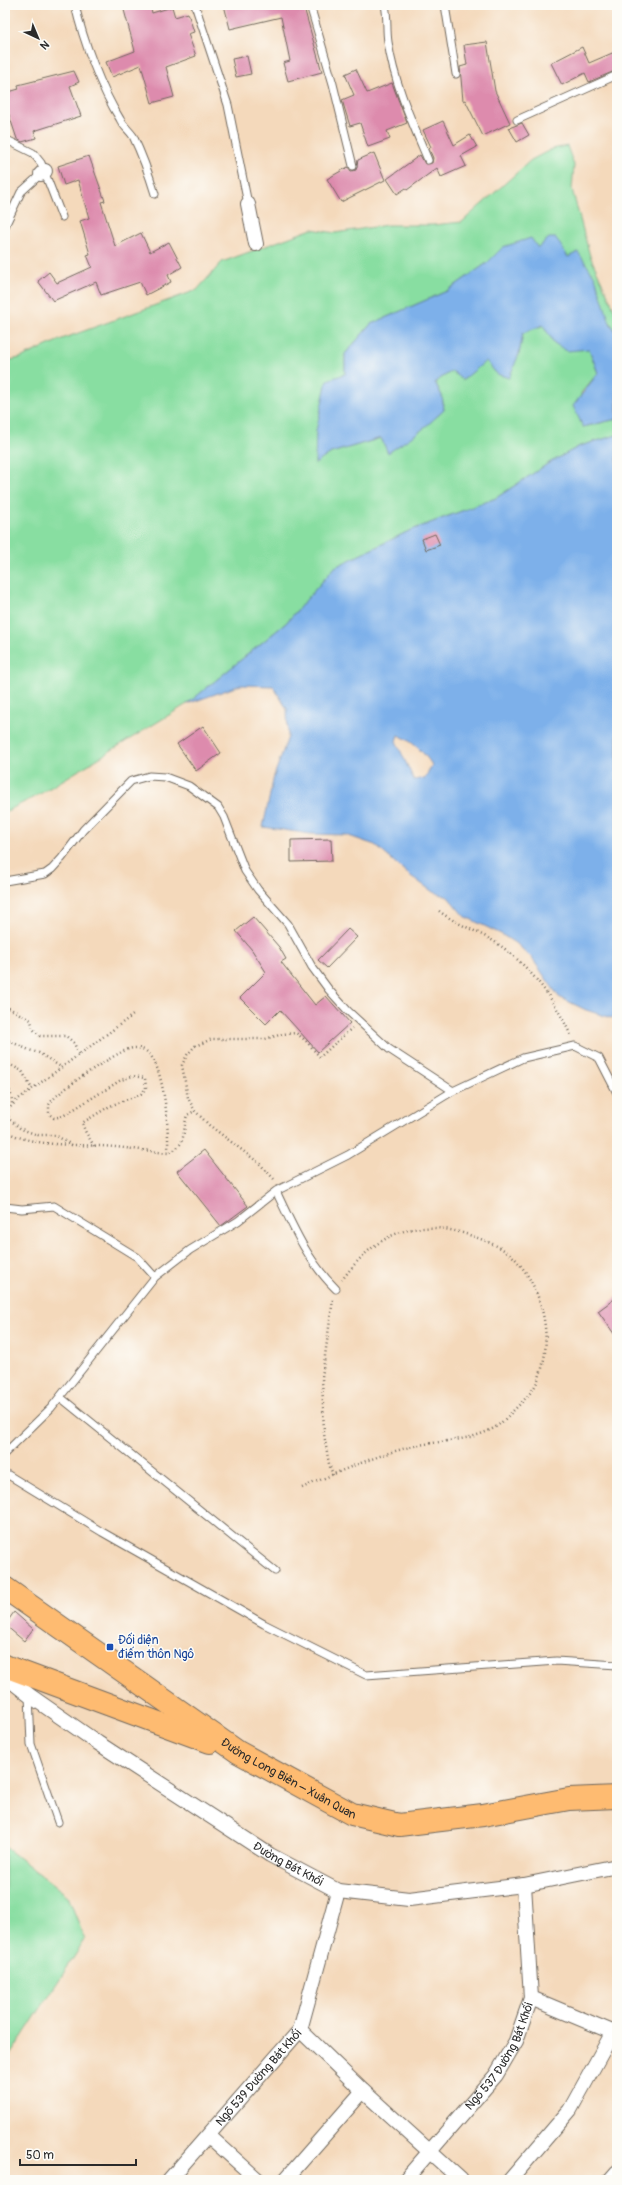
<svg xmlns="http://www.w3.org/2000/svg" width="622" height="2185" viewBox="0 0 622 2185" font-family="Pangolin,sans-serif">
  <rect width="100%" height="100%" fill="#fdfcf7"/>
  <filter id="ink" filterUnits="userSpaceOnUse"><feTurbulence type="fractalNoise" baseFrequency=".025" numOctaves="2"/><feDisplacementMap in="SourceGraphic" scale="8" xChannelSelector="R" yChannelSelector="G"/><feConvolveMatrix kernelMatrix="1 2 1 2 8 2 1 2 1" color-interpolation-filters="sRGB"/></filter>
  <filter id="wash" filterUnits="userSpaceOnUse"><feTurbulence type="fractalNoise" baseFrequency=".012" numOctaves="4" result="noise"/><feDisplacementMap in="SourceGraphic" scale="16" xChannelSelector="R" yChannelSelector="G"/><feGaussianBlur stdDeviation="0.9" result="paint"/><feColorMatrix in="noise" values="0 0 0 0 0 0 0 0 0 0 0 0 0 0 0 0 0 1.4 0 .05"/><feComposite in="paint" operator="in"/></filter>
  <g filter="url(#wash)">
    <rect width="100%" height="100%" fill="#f4d9bb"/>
    <path fill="#88dea1" stroke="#5a8466" d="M567,146l7,19 -2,24 18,67 27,59v18l-49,-76 -19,-19 -11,10 -35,-1 -16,16 -40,28 -76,33 -26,30v20l-18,7 -12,82 16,-10 50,-15 7,14 34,-23 22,-19 -2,-14 -7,-14 17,-11 11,9 23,-20 11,14 22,-20 4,-21 21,-8 10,18 35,5 9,25 -17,20 2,34 34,-8v16l-37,11 -31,17 -53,35 -87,33 -74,36 -49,56 -99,81 -147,90 -35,18v-451l15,-3 42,-19 135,-49 25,-28 90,-33 23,4 52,-8h46l29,-3 69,-62 21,-11z
      M5,1847l63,49 17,44 -80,123z"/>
    <path fill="#7db0ea" stroke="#546e8a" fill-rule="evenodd" d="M531,238l7,10 11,-10h7l12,19 10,-5 17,25 15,46 7,10v86l-34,8 -10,-21 25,-33 -9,-24 -22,2 -13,-8 -11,-18 -20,8 -4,21 -10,24 -12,-4 -11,-13 -23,19 -11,-9 -17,11 7,14 2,14 -21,19 -35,24 -7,-15 -50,15 -16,11 1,-33 11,-51 18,-6v-20l26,-30 76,-33 40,-28 16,-16z
      M617,435v580l-6,3 -25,-8 -27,-13 -28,-40 -13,-12 -17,-11 -37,-18 -16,-19 -15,-5 -25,-18 -33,-29 -29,-10 -35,-1 -48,-7 11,-51 14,-39 -1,-28 -14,-23 -32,-1 -54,19 99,-81 49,-56 74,-36 87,-33 53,-35 31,-17zM398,735c13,5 27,18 34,30l-7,13 -11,2 -18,-39z"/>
    <g id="blocks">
      <path fill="#dd8bad" d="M140,5h10l2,8 20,-6 3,10 13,-4 6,19 -6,2 8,22 -30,11 8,30 -22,6 -11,-38 -29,12 -6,-15 29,-11 -11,-41z
        M224,5h81l1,5 -1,1 17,61 -34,9 -5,-18 7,-2 -9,-44 -51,12z
        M487,42l8,49 15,32 -27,13 -18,-36 -2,1 -3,-34 7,-2 -3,-20z
        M582,47l7,16 28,-12v19l-28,12 -4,-9 -23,12 -11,-22z
        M247,56l4,18 -15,3 -4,-18z
        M356,69l11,24 25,-10 15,40 -20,8 3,8 -22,8 -8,-24 -10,3 -8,-26 12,-5 -9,-21z
        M74,71l5,11 -9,4 11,30 -47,15 2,7 -14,4 -5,-3 -10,-30 -2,1v-17l14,-4 -1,-4z
        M443,121l11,24 16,-10 7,12 -16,9 5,10 -25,11 -4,-9 -30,22 -1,-2 -9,6 -10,-15 33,-24 5,9 7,-1 1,-5 -4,-9 2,-2 -8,-17z
        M522,123l7,12 -12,7 -8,-14z
        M374,153l11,27 -44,22 -14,-23 21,-12 3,4 5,-1 2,-10z
        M89,156l16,45 -4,1 14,44 26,-13 9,19 19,-10 13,25 -14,8 3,7 -25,13 -6,-13 -39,13 -5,-13 -43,19 -15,-20 11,-9 8,11 35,-16 -5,-12 3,-1 -10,-33 9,-3 -11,-38 -14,5 -6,-19z
        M435,534l5,11 -14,5 -4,-11z
        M203,726l18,27 -25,18 -19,-27z
        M331,839l1,22 -41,1v-22z
        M253,917l26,30 7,12 -5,3 34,43 11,-9 24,27 -32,29 -38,-42 -14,14 -26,-26 26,-26 -14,-22 -16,-19z
        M348,929l9,8 -30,31 -9,-8z
        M204,1150l44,56 -27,20 -44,-55z
        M617,1297v41l-19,-27z
        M14,1612l19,17 -9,12 -19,-16z"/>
    </g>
  </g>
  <g filter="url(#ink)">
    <use href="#blocks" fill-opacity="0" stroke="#71685d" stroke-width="1"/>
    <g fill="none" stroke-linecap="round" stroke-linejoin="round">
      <defs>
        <path id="lane" d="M75,5c8,35 26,84 45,114 3,7 9,11 13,17 9,19 16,38 22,58
          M195,5l33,100 20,99
          M310,5l23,79 20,82
          M385,5c3,13 1,24 3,37 6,41 24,80 40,118
          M445,5l11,69
          M517,120l100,-45
          M5,139l28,14 8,10 21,54
          M5,226l16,-34 20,-18
          M5,881l40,-7 7,-5 10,-11 21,-28 48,-49 18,-5 16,1 24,9 29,21 6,10 21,54 13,19 30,34 24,43 17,23 19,21 41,38 64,42
          M276,1191c16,34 32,71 60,98
          M5,1207l17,2 32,-3 83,51 18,20
          M60,1397l215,174
          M5,1453l46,-45 104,-131 35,-27 48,-29 38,-30 72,-36 105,-64 70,-33 52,-12 24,12 18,35
          M5,1473l97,59 162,92 102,51 190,-14 61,4
          M29,1695l2,49 27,78"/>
        <g id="street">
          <path d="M41,174l4,-3"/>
          <path d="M248,204l8,40"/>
          <path id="s1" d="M5,1676l24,19 69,48 172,112 68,36 71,8 115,-14 93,-19"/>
          <path d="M531,1998l86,36"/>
          <path d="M300,2030l63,61 98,89"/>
          <path d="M209,2136l49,44"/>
          <path id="s2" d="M169,2180l131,-150 38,-139"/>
          <path d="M285,2180l78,-89"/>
          <path id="s3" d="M405,2180l91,-105 20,-34 15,-43 -7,-113"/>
          <path d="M510,2180l60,-70 43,-78"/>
          <path d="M610,2180l7,-8"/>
        </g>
        <g id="primary">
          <path id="s4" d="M5,1588l233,164 114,62 47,11 84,-10 86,-16 48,-2"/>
          <path d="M5,1666l205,76"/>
        </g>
      </defs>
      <use href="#lane" stroke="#71685d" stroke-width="9"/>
      <use href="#street" stroke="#71685d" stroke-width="16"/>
      <use href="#primary" stroke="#71685d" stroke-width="24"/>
      <path stroke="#71685d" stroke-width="2.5" stroke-dasharray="1 3" stroke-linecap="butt" d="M439,911c17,13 38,20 56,31 34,22 60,58 76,94
        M5,1006l26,14 2,9 7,7h26l8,7 5,12
        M5,1039l24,11 10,3 22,14
        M5,1062l17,9 10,18
        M5,1084c6,6 7,13 7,22
        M5,1131c30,16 63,13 96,15 22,1 45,5 67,7 19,-7 14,-20 19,-38l8,-4
        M72,1145l-17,-10h-17l-17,-6 -12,-10 -2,-8 10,-11 116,-85
        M94,1146l-9,-15 -3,-8 28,-17 31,-12 5,-6 -1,-10 -12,-2 -12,4 -58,36 -9,2 -5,-4c0,-3 0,-7 0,-9 5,-12 66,-52 80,-56 6,-2 12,-1 17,2 19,13 23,81 22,102
        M274,1179l-15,-16 -50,-38 -14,-14 -7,-13 -6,-33 5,-10 8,-9 17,-7h53l18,-5 13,-1 10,8 14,16 32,-29
        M333,1475l-4,-11 -5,-30 -2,-57 11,-78
        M302,1488c31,-14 70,-31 104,-40 28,-8 61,-5 88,-20 7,-4 14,-12 20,-18 9,-9 19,-18 24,-30 16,-39 6,-88 -21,-119 -10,-12 -28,-19 -42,-24 -58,-21 -97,-6 -133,43"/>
      <use href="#lane" stroke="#fff" stroke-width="7"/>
      <use href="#street" stroke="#fff" stroke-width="14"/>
      <use href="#primary" stroke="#febb71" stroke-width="22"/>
    </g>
  </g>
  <rect fill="#1a4fb4" stroke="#fdfcf7" stroke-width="1.5" x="106" y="1643" width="8" height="8" rx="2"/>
  <g text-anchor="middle" stroke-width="3" stroke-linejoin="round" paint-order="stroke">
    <g font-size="12" fill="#164399" stroke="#fdfcf7" text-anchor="start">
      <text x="118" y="1644">Đối diện<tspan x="118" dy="14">điếm thôn Ngô</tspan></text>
    </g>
    <g font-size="12" fill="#2b2b2b" stroke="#fdfcf7">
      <text dy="4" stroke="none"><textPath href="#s4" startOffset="342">Đường Long Biên – Xuân Quan</textPath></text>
      <text dy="4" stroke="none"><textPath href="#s1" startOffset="340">Đường Bát Khối</textPath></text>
      <text dy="4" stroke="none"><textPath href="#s3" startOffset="157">Ngõ 537 Đường Bát Khối</textPath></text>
      <text dy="4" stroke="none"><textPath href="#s2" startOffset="136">Ngõ 539 Đường Bát Khối</textPath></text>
    </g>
  </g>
  <rect width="622" height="2185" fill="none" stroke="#fdfcf7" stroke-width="20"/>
  <g transform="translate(38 38) rotate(136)" stroke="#fdfcf7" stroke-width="3" paint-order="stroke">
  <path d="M0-3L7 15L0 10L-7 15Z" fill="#2b2b2b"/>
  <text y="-6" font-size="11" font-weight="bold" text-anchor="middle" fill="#2b2b2b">N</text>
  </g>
  <path d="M20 2159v6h116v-6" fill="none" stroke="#2b2b2b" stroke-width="2"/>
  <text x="26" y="2159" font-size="12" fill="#2b2b2b" stroke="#fdfcf7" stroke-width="3" paint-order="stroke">50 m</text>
</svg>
